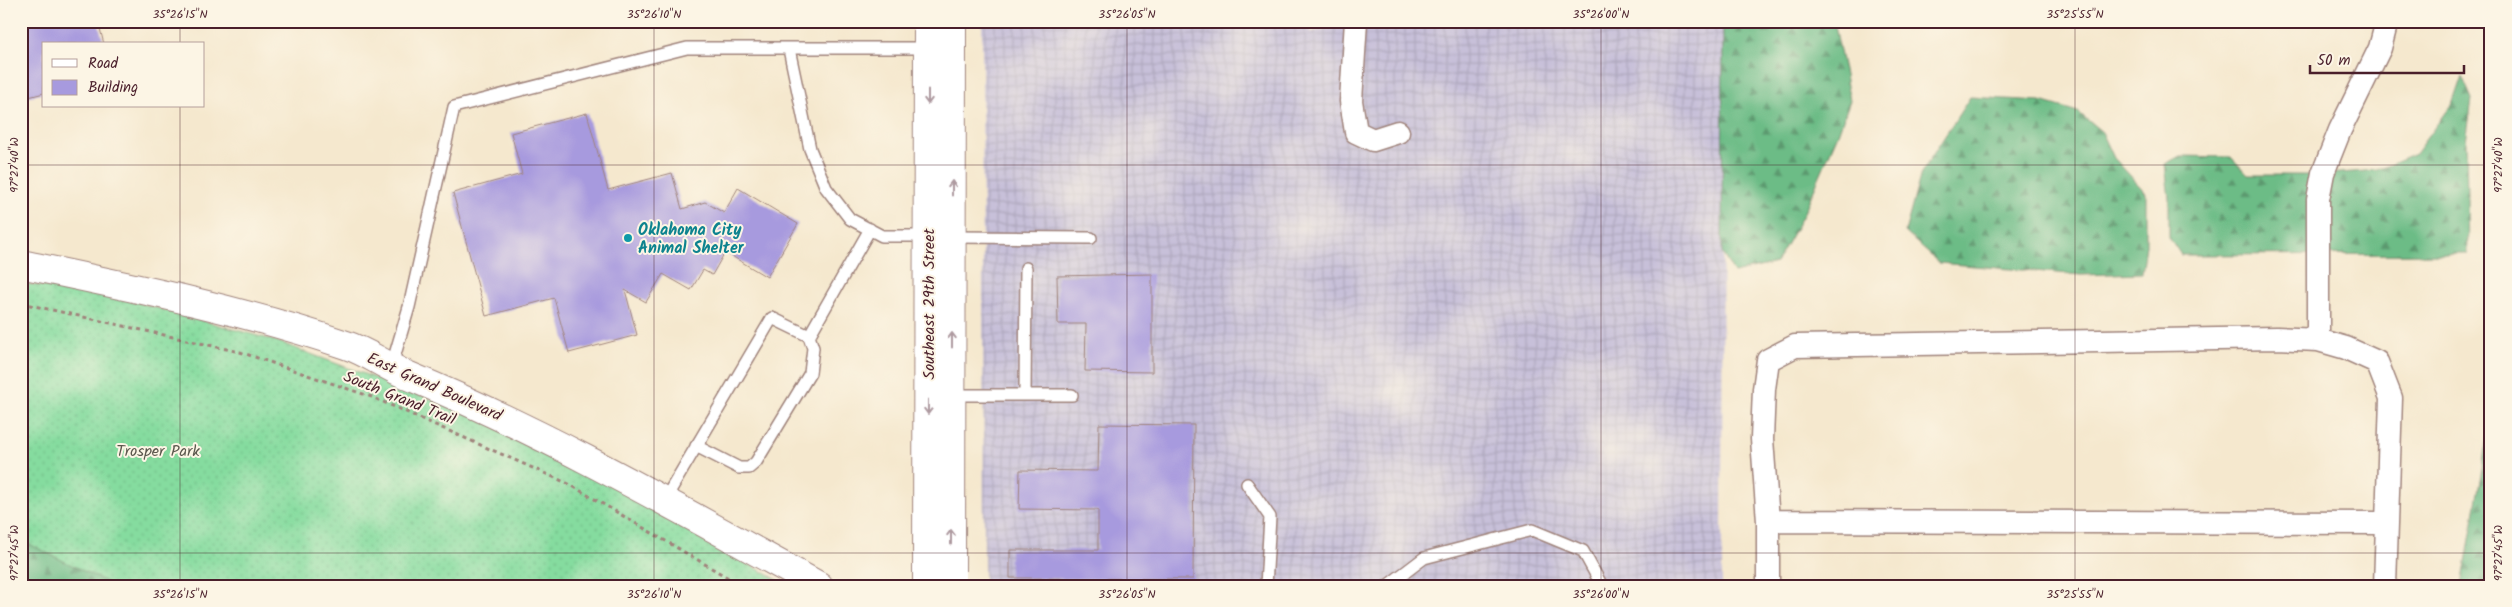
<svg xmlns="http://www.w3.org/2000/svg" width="2512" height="607" viewBox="0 0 2512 607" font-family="Kalam,sans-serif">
  <defs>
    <pattern id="industrial-grid" width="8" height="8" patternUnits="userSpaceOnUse" patternTransform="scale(1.25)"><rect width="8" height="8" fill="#c7c0d9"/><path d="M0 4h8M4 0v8" fill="none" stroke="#aca5ba"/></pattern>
    <pattern id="grass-dots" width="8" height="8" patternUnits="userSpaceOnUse" patternTransform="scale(1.25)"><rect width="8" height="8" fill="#85dc9f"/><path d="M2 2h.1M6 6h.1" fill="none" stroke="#74bc89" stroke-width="1.8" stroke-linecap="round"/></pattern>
    <pattern id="forest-firs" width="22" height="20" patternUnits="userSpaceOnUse" patternTransform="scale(1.25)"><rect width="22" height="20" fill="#6cbc86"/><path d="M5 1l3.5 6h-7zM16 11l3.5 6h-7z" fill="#5b986e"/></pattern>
  </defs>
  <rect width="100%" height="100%" fill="#fcf5e5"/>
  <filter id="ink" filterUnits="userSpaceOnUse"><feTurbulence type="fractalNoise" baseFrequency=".02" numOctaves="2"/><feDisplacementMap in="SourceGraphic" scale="10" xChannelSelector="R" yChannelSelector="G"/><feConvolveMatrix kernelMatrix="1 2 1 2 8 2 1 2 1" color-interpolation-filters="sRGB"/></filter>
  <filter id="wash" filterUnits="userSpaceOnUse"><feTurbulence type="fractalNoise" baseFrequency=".0096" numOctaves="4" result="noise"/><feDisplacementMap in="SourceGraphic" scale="20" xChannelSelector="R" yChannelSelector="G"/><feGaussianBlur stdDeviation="1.12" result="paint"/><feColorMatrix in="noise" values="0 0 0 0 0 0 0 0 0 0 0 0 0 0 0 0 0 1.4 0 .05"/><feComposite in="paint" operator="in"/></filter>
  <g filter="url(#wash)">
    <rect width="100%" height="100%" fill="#f5e8ce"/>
    <path fill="url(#industrial-grid)" d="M982,21h329v11l49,-11h363l-1,565h-738z"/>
    <path fill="url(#grass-dots)" stroke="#687e65" d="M21,283l90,12 165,46 203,76 90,44 108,64 112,61h-768z"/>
    <path fill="url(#forest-firs)" stroke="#5b6e58" d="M1723,21h111l16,79 -12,34 -36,83 -26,46 -42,10 -12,-20z
      M2462,76l10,23 -6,43 2,112 -287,1 -12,-18v-38l-4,-35 15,-8 51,1 17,18h67l62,-5 38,-16 38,-52z
      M1970,97l71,4 37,11 24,20 12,26 32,35v52l-4,28 -61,2 -142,-12 -34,-31 16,-59z
      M2491,420v166h-29l28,-165z
      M21,540l93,46h-93z"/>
    <g id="blocks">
      <path fill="#a79ade" d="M21,21h77l6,23h-60v49l-23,6z
        M587,113l21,77 64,-17 10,36 23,-7 19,11 14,-25 60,36 -31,53 -42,-25 -13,23 -9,-5 -12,20 -28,-16 -17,28 -21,-12 12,45 -68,18 -15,-55 -68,18 -33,-123 69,-19 -11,-41z
        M1152,274v98l-67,-1 1,-47h-28l-1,-48z
        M1099,424l95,1 -1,154 -183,-1v-28h88v-40l-79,-1 1,-39 78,1z"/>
    </g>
  </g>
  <g filter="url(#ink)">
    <use href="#blocks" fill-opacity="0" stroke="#a0847c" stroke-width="1"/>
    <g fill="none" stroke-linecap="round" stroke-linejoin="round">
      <defs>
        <path id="lane" d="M789,49l21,100 16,39 24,31 32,17h47
          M952,237l139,1
          M391,368l18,-61 45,-200 233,-59h241
          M951,395h121
          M1025,395l1,-127
          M696,446l43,22h10l7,-6 54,-89 3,-25 -4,-12
          M1247,484l23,33 -4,69
          M664,501l108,-183 37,18 61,-107
          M1387,586l37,-28 108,-28 51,21 19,35"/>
        <path id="street" d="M1356,21l-5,80 5,31 17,8 25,-8
          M2318,340v-141l5,-26 17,-43 40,-82 7,-27
          M1768,521l619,2
          M1768,586v-65l-6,-82 2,-50 4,-29 27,-14 482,-8 41,2 28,8 31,14 14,36 -6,188"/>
        <path id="secondary" d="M21,264c110,23 219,45 325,81 22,7 41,22 63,31 142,59 275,136 410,210
          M927,586l1,-565
          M951,586l1,-565"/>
      </defs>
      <use href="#lane" stroke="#a0847c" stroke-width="14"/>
      <use href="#street" stroke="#a0847c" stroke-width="25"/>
      <use href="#secondary" stroke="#a0847c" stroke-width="30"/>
      <path stroke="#a0847c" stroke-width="3" stroke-dasharray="4 4" stroke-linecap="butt" d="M21,303l219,49 132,45 197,87 173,102"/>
      <use href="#lane" stroke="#fff" stroke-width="11"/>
      <use href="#street" stroke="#fff" stroke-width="22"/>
      <use href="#secondary" stroke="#fff" stroke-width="28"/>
    </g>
    <defs><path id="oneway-shaft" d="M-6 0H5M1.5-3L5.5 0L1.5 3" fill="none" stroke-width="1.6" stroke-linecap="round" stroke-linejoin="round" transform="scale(1.25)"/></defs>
    <g stroke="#ae9aa0">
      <use href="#oneway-shaft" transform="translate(928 97) rotate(90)"/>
      <use href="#oneway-shaft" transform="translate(952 188) rotate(-90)"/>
      <use href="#oneway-shaft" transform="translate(952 340) rotate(-90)"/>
      <use href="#oneway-shaft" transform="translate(928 407) rotate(90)"/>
      <use href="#oneway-shaft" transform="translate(951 537) rotate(-90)"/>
    </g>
  </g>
  <path fill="none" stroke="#4a1f2b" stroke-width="1" stroke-opacity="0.45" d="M180,21v23M654,21v565M1127,21v565M1601,21v565M2075,21v565M180,106v480M21,165h2470M21,553h2470"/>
  <circle fill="#0f9aa8" stroke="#fcf5e5" stroke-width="2" cx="628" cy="238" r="5"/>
  <g text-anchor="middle" stroke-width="4" stroke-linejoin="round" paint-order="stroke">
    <g font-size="16" font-weight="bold" fill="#0d838f" stroke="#fcf5e5" text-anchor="start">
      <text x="638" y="235">Oklahoma City<tspan x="638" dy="18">Animal Shelter</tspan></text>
    </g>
    <g font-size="16" fill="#4a1f2b" stroke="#fcf5e5">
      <text transform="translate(928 304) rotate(-90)" y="6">Southeast 29th Street</text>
      <text transform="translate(435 386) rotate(24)" y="6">East Grand Boulevard</text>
      <text transform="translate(400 397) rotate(22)" y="6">South Grand Trail</text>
    </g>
    <g font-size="16" fill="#5c584e" stroke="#fcf5e5">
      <text x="158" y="456">Trosper Park</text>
    </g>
  </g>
  <rect width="2512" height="607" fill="none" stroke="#fcf5e5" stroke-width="55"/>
  <rect x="42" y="42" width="162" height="65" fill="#fcf5e5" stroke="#b59f9b"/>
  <rect x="52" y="59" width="25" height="8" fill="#ffffff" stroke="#b59f9b"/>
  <text x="88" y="68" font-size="15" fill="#4a1f2b">Road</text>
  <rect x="52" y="80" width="25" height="15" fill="#a79ade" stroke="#b59f9b"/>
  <text x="88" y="92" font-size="15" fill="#4a1f2b">Building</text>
  <path d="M2310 65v8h154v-8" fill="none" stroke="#4a1f2b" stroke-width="2.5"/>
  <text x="2317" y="65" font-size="15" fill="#4a1f2b" stroke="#fcf5e5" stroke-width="4" paint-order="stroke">50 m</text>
  <rect x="28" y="28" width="2456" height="552" fill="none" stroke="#4a1f2b" stroke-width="2"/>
  <g font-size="12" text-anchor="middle" fill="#4a1f2b">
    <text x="180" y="18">35°26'15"N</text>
    <text x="654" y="18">35°26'10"N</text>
    <text x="1127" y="18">35°26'05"N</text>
    <text x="1601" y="18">35°26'00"N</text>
    <text x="2075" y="18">35°25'55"N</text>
    <text transform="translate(2498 165) rotate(-90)" y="4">97°27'40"W</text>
    <text transform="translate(14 165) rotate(-90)" y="4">97°27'40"W</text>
    <text transform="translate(2498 553) rotate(-90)" y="4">97°27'45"W</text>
    <text transform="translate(14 553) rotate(-90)" y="4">97°27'45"W</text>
    <text x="180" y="598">35°26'15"N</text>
    <text x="654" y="598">35°26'10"N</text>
    <text x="1127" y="598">35°26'05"N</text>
    <text x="1601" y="598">35°26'00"N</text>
    <text x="2075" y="598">35°25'55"N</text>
  </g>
</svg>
